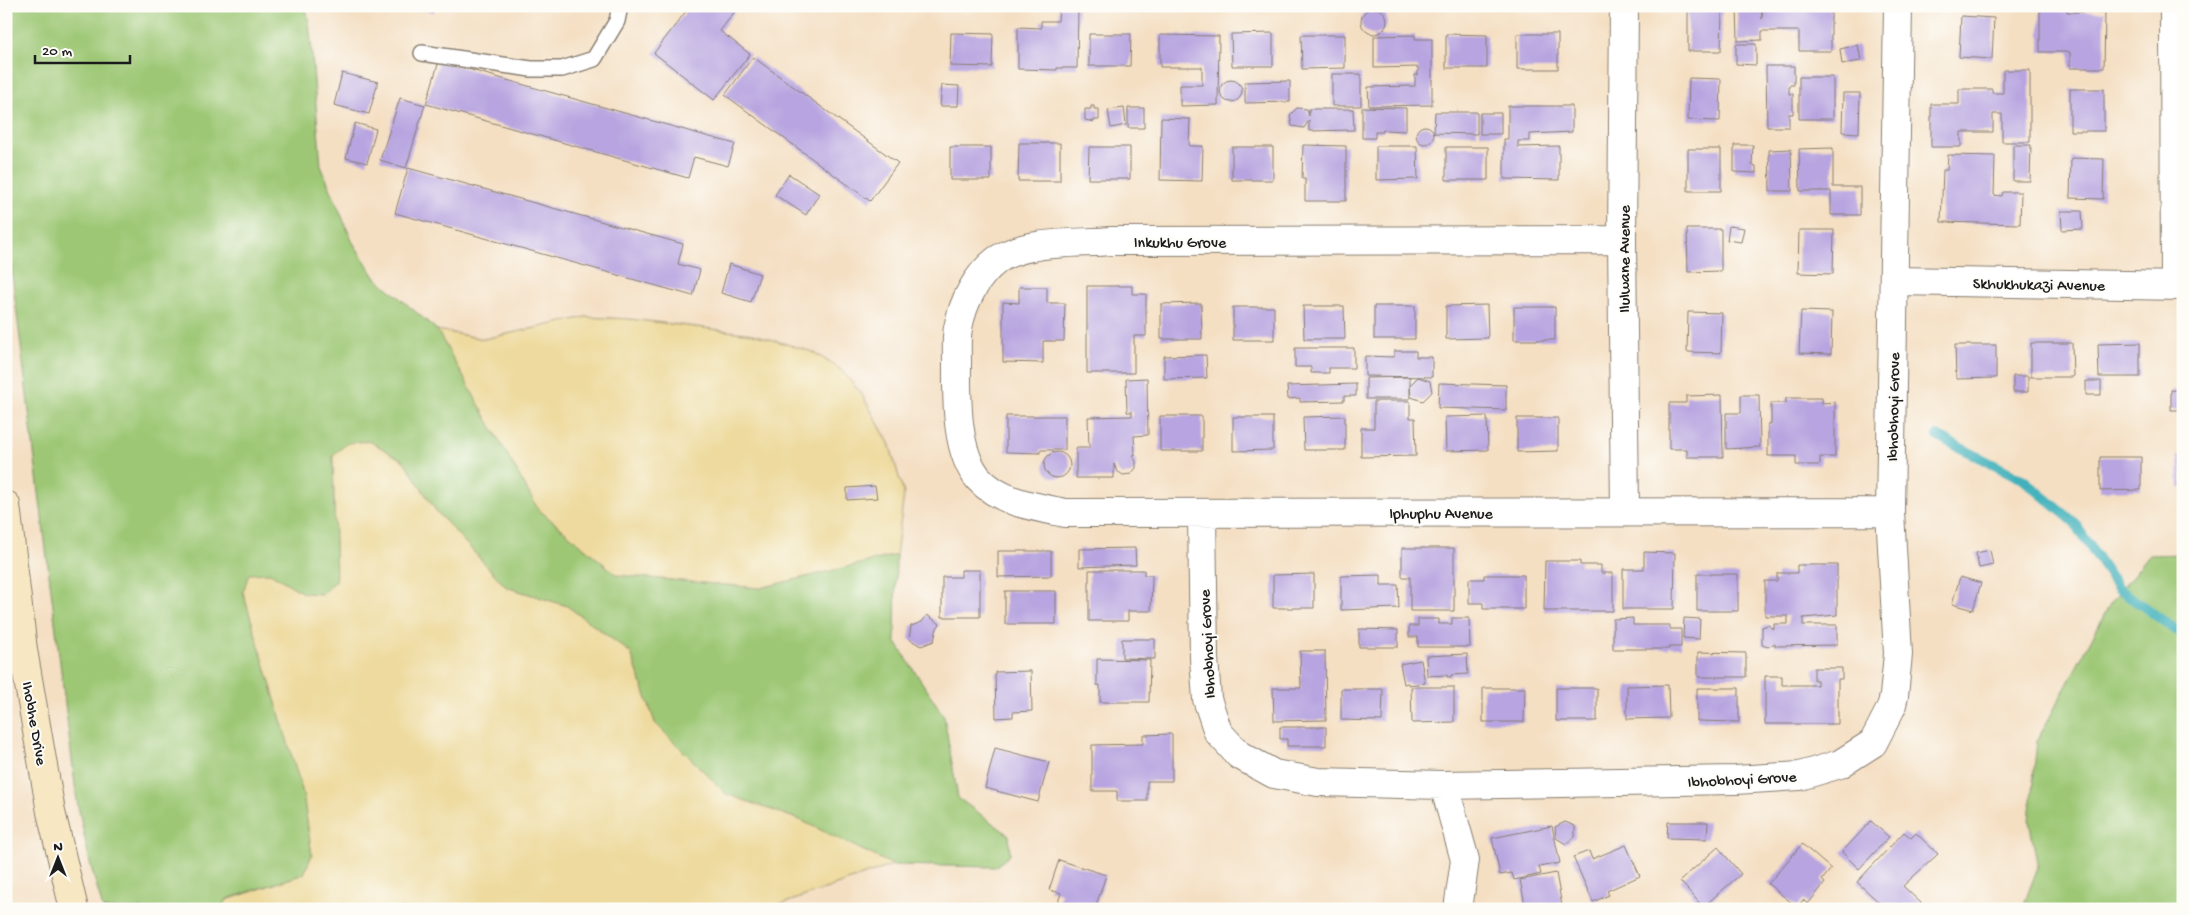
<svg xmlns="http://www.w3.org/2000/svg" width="2189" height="915" viewBox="0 0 2189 915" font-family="'Gochi Hand',sans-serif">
  <rect width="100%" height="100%" fill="#fdfcf7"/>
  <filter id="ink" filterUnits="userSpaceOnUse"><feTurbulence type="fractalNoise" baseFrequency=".02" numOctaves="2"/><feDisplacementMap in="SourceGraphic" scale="10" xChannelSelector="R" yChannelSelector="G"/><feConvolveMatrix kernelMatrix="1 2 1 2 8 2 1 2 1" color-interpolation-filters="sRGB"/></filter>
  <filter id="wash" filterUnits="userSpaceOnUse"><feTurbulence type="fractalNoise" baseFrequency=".0096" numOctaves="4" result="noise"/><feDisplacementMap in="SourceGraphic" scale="20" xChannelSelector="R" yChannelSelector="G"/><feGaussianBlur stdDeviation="1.12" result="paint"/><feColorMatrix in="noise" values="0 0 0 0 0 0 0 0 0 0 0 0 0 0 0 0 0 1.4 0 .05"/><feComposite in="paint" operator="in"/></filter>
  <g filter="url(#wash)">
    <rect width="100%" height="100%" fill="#f4dfc3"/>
    <path fill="#9dc774" stroke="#5c7248" d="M6,6h299l4,14 12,146 31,75 23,36 62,53 101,179 79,66 143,13 136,-33 -1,86 49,75 14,82 51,37 1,20 -15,12 -102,-2 -93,-45 -74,-26 -71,-71 -24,-70 -64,-47 -61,-19 -70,-76 -32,-50 -36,-20 -20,3 -15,11 3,126 -14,13 -19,-1 -33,-20 -27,19 60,201 9,62 -8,19 -77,25 -7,10h-117l-13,-46 -13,-62 -71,-576z
      M2183,554v355h-161l16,-42 -9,-46 8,-80 73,-137 39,-49z"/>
    <path fill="#eeda9e" stroke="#857b5d" d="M586,317l44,2 123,15 60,18 27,17 21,24 28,50 15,51 -8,61 -136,33 -143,-13 -79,-66 -101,-179 47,9z
      M369,441l35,20 32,50 70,76 61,19 64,47 24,70 71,71 74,26 93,45 -125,44h-548l7,-9 77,-26 8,-19 -9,-62 -60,-201 6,-18 21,-1 33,20 19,1 14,-13 -3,-126 15,-12z"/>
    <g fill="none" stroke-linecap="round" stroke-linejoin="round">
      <path stroke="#41b1bb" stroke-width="10" d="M1937,436l87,44 50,42 44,66 65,47"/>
    </g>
    <g id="blocks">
      <path fill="#b7a4e0" d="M401,6h34l-1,6z
        M690,6h49l-19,25 30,23 -36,46 -60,-47z
        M1737,6h25v13v-13h39v3h30v42h-32v-20h-37v9l-24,1z
        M2040,6h27v6h38l-1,56h-34v-16h-30z
        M1059,7l19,1 -1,60h-20v2l-39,-1v-42l23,1v-7h17z
        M1361 21a13 13 0 1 1 26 0a13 13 0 1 1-26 0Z
        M1688,10h34l-1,41h-33z
        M1961,16l33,2 -2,41 -33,-2z
        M951,33l42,1 -1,33 -42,-1z
        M1273,33v33h-41l-1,-32z
        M1089,34h42l-1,32h-41z
        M1446,34l41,1v33h-41z
        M1517,34h41v35h-41z
        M1160,35l59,1 -1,69 -38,1v-21h22v-18h-42z
        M1301,35h44v33l-43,1z
        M1415,35v4h17v66l-63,1 -1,-19 47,-1v-11h3v-8l-44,1v-32z
        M1736,44h20v21l-20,-1z
        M1858,45l3,16 -19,3 -2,-15z
        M753,57l145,106 -28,38 -145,-106z
        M439,61l296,83 -7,22 -34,-9 -6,21 -262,-74z
        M1766,66h28v19h-5v9h4v20h-4v13h-22z
        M2003,70h27v72h-28v-28h-9v18h-32v15h-30v-43h28v-15h33v4h11z
        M342,73l36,9 -9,32 -35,-9z
        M1332,74h29v32h-29z
        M1799,77h34v42h-34z
        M1689,78l32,1 -1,42 -32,-1z
        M1220 91a11 11 0 1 1 22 0a11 11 0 1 1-22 0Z
        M1290,81v21l-45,1v-21z
        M942,85l17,1 -1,20h-18z
        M2070,89h34v42h-34z
        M1843,93h17l-1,40 -17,-1z
        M400,98l25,7 -19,63 -26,-8z
        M1091,106h3v3h5v11h-5v2l-9,-2v-11h6z
        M1508,106h64v26l-42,2v7h-12v6l41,-1v34l-55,-1v-40h4z
        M1362,107l44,1v23l-23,-1v2h-8v6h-13z
        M1124,108l2,17 -15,3 -3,-18z
        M1128,108h16v20h-16z
        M1297,108l10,1 2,7v-7h44l1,21 -45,1v-11l-5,8 -12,-2 -2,-11z
        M1435,112h42v22l-43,-1z
        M1480,113h21v21h-21z
        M1161,118l29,1 -1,27h14l-1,35 -42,-1z
        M355,123l21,6 -9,34 -21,-5z
        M1416 135a9 9 0 1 1 18 0a9 9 0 1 1-18 0Z
        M1019,143h41v38h-42z
        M1303,145l43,1v55h-41v-22h-3z
        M1734,145h19l-1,20 4,1v7l-22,-1z
        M2013,145h18l-1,36h-17z
        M1376,146h41l1,33 -42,1z
        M950,147h41v33h-41z
        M1089,147h41v32h-42z
        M1232,147h41v33h-41z
        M1446,147h42v33h-42z
        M1833,148v39h27v28h-29v-24h-31l-1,-42z
        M1688,149h33v42h-33z
        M1791,149l1,42h-22l-1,-41z
        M1948,155l47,1 -1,39 8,1 1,-4h18l-1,32 -79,-2 2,-52h4z
        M2071,158l33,1 -1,40 -33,-1z
        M408,168l275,76 -5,20 22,6 -7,26 -298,-83z
        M789,174l30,20 -13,21 -31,-20z
        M2061,211h21l1,18 -21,1z
        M1729,226l15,2 -3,14 -14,-2z
        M1687,229h34v42l-33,1z
        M1799,230h35l-1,44 -35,-1z
        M729,264l31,10 -9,28 -30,-9z
        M1087,286h45v8h14v42h-12v37h-47z
        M1019,287h28v16h18l-1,38h-21v22l-40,-1v-60l16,1z
        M1201,303l1,36h-41v-35z
        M1487,305l1,33 -42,1v-33z
        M1303,306h41l1,33h-41z
        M1374,306h41v33h-41z
        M1233,307h41v33h-41z
        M1514,307h41v33h-41z
        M1801,311l31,1 -1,42 -32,-1z
        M1688,312l34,1 -1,40 -34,-1z
        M2031,343h41l1,34h-42z
        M2140,343v34h-41l-1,-33z
        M1955,345h41v33l-40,1z
        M1295,348h59v20h-25v5h-18v-6h-16z
        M1394,351h22v6h16v20l-67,-1v-20l29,1z
        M1206,355l1,23 -43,1v-23z
        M2013,376h15v16h-15z
        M1410,377v22h-44v-21z
        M1418,377l12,4 2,11 -9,9 -12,-4 -1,-12z
        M1147,378l1,57 -14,1 1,19h-3l4,6v7l-5,6 -8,1 -6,-4 -3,-7v14h-38v-30h13l-1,-31 44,-1v-4h-5l-1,-33z
        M2086,381h15v14h-15z
        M1439,383l67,2v25l-68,-2z
        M1356,384v12h-12v5l-44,1v-4l-12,1 -1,-13z
        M2171,390l12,1v19h-12z
        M1722,395l1,62h-36v-8h-18v-46h17v-7z
        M1741,395h18l1,52 -34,2v-36h15z
        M1786,398h36v5l13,-1v55h-15v8h-24v-9h-28v-32h3v-21h15z
        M1374,401h36v17h5l1,38 -55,1v-29h13z
        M1006,416h59v34h-25v3l-34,-1z
        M1160,416h42v35h-42z
        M1345,416v34h-41l-1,-33z
        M1487,416l1,34 -42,1 -1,-34z
        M1233,417h40v33l-40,1z
        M1517,418h41v33l-41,1z
        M1044 465a13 13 0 1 1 26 0a13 13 0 1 1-26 0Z
        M2178,455h5v33h-4z
        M2100,457h41v33l-41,1z
        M875,486l2,12 -30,2v-12z
        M1135,548l1,17 -57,2v-18z
        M1402,548h52v63h-44v-34h-8z
        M1990,550l3,15 -14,3 -3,-15z
        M998,551h53v25l-53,1z
        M1644,552l31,1 -1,56h-51v-40h21z
        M1545,561h35v4h21v8h12v38h-69z
        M1797,565h40v50l-34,3v7h34v20l-62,1v-3l-7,4 -6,-2v-18l6,-2 6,4v-5h14v-8h-23v-35h12v-8h20z
        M961,570h19v47h-38v-40h19z
        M1089,570h55v5h8l-1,36h-23v10h-39z
        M1314,574v34h-41v-33z
        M1697,574h41v37h-41z
        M1381,575v10h17l1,23 -58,2v-34z
        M1484,575h40v34h-41v-6h-14v-24h15z
        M1960,577l21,6 -8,27 -21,-6z
        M1005,591h51v33h-51z
        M927,615l13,9 -3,4 -3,13 -13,5 -12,-7 2,-13 11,-4z
        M1452,618h17l1,29h-52v-10h-9v-11h9v-7h21v5h13z
        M1633,618v7h37v4h11v18h-12v2h-56v-30z
        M1684,618l16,1 -1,20 -16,-1z
        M1359,629l39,1v17h-39z
        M1122,639h33v20l-33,-1z
        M1300,651h25l1,69 -52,1 -1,-33h28z
        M1698,652l48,1v24h-48z
        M1467,654l1,20 -17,1v2h-4v-2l-20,1 -1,-20z
        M1097,659l53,1 -1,42h-49v-17h-3z
        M1421,660l4,23 -16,2 -1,-2 -4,1 -4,-20z
        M1814,668h28v11h-4v45h-73v-48h17v9h35v-5h-3z
        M1031,671l1,40 -19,1v5l-17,1 -1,-46z
        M1668,685l1,33 -42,1v-33z
        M1411,687h43v35l-42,1z
        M1483,688h42l-1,34h-41z
        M1556,688h41v33h-41z
        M1697,688h42v34l-42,-1z
        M1341,689h42l-1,32 -41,-1z
        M1280,727h46v19h-39v-7h-7z
        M1172,734v47h-25v20h-30v-10h-25v-46l51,-1v-9z
        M995,748l54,14 -11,40 -53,-14z
        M1871,821l18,16 -30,32 -17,-17z
        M1565,822l10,4v11l-9,7 -10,-6 -1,-11z
        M1668,822h40l-1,17 -40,-1z
        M1552,826l8,37 -21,4 2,7 -27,6 -2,-7 -12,2 -8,-37z
        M1904,832l7,6 5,-5 22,21 -35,32 20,19 -4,4h-29l-4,-4 -2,2 -27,-25z
        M1802,844l29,25 -9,11 3,3 -17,21 -5,-4 -6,7 -29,-23z
        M1626,845l14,31 -33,15 2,4 -16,7 -20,-45 16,-6 3,8z
        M1718,847l23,27 -38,33 -23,-26z
        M1059,860l47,15 -11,34h-39l5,-16 -12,-3z
        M1556,873l6,33 -13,3h-23l-6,-29z
        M981,904l12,5h-15z"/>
    </g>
  </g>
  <g filter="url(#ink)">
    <use href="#blocks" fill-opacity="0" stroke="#887e70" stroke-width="1"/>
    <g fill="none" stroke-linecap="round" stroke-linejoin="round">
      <defs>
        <path id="lane" d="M422,53l109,16h31l32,-10 23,-38 3,-15"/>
        <path id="street" d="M1624,6l-2,234 3,271
          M2174,6l1,280
          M1622,240l-510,1c-33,3 -87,-1 -115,19 -21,16 -34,42 -39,68 -2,10 -1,23 -1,34 0,34 -2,90 22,117 22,24 57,28 87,34l824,-1
          M1895,281l288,5
          M1202,514l2,144 3,41 11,33 21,23 35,19 44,8 126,3 291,-5 65,-4 40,-12 33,-21 18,-35 3,-12 4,-42 -8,-142 8,-506
          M1444,785l21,75 -7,49"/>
        <path id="secondary" d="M6,505l17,145 28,162 23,97"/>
      </defs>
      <use href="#lane" stroke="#887e70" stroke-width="18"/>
      <use href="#street" stroke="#887e70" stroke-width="30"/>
      <use href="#secondary" stroke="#887e70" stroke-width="30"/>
      <use href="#lane" stroke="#fff" stroke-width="15"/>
      <use href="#street" stroke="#fff" stroke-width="28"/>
      <use href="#secondary" stroke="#f7e8c3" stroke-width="28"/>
    </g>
  </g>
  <g text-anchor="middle" stroke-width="4" stroke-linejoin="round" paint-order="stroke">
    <g font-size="16" fill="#1c1c1c" stroke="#fdfcf7">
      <text x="1180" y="247">Inkukhu Grove</text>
      <text transform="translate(1623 259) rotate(-90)" y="6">Ilulwane Avenue</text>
      <text transform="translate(2039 283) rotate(1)" y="6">Skhukhukazi Avenue</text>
      <text transform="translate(1892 407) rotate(-89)" y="6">Ibhobhoyi Grove</text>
      <text x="1441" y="518">Iphuphu Avenue</text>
      <text transform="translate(1206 644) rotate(-93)" y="6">Ibhobhoyi Grove</text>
      <text transform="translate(36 723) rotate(80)" y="6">Ihobhe Drive</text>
      <text transform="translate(1742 778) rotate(-3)" y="6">Ibhobhoyi Grove</text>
    </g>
  </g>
  <rect width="2189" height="915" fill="none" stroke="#fdfcf7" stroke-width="25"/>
  <g transform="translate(58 858)" stroke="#fdfcf7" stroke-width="4" paint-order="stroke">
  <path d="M0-4L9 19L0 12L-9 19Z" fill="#1c1c1c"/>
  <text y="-8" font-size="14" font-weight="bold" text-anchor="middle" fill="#1c1c1c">N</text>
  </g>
  <path d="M35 55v8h95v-8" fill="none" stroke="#1c1c1c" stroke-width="2.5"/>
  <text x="42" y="55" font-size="15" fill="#1c1c1c" stroke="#fdfcf7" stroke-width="4" paint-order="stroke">20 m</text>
</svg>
